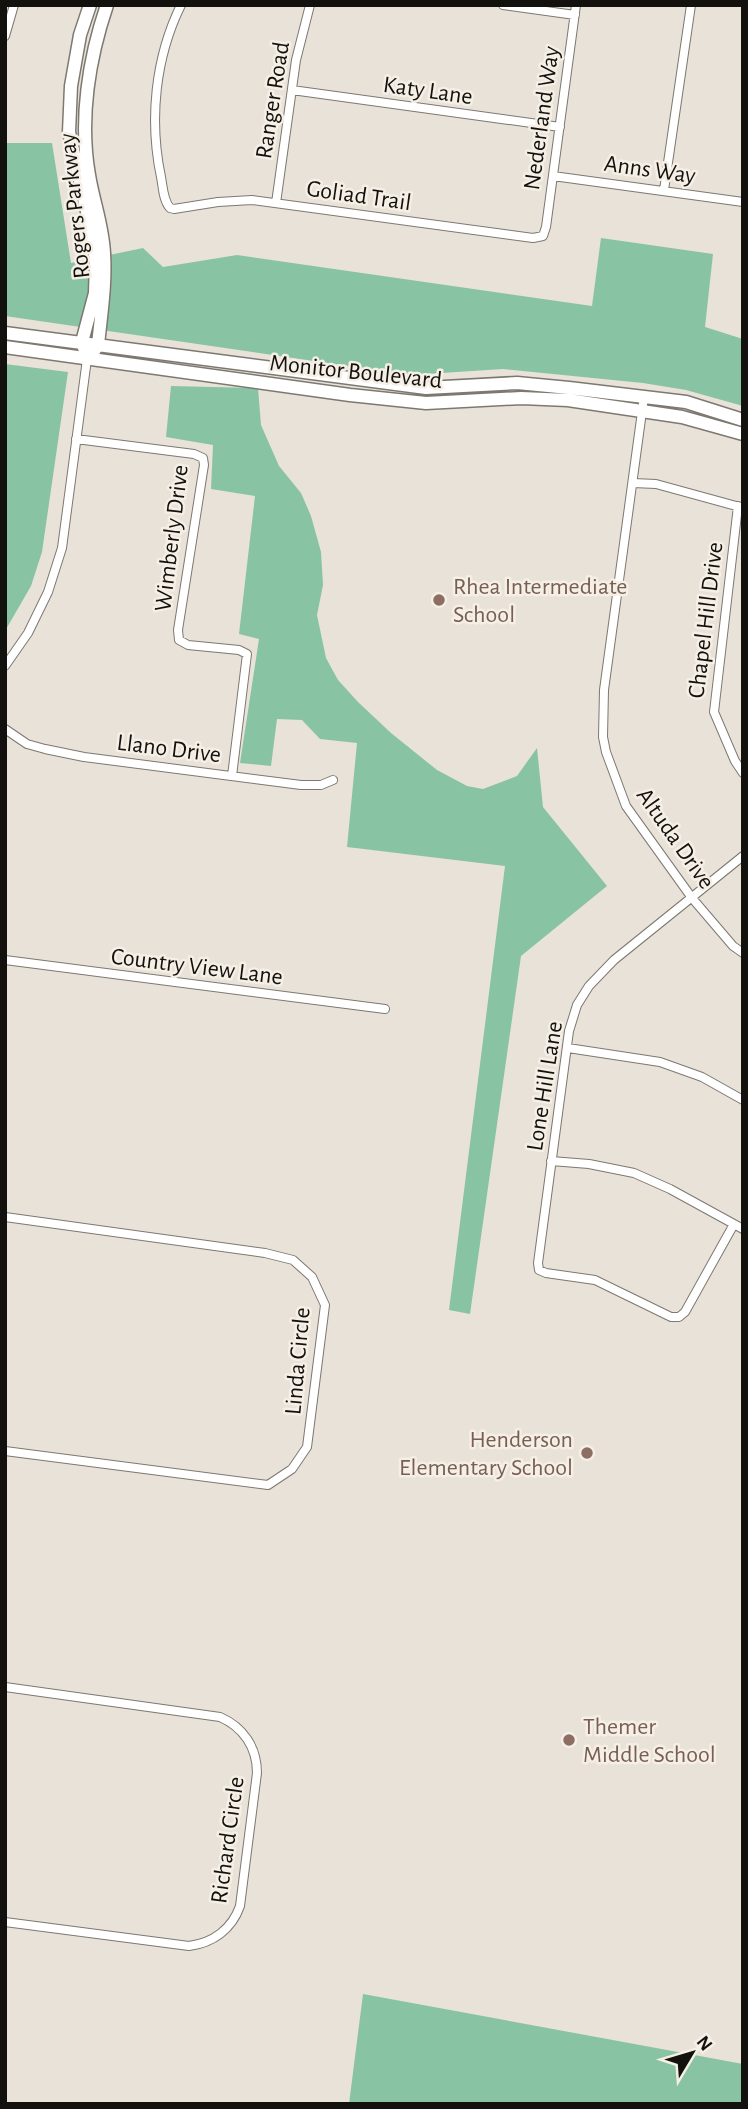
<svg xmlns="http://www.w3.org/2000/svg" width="748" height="2109" viewBox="0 0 748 2109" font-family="'Alegreya Sans',sans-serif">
  <rect width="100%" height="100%" fill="#e8e2d9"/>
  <path fill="#88c4a3" d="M5,143h47l19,120 72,-15 20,19 74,-12 355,51 9,-68 112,16 -8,73 38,12v67l-57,-16 -43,-7 -140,-14 -77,5 -30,-1 -391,-57z
    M5,364l63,8 -26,180 -11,34 -26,45z
    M171,386l87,2 3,37 18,41 22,27 10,23 10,36 2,33 -6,30 9,43 12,22 20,22 33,31 46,37 30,16 16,3 34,-13 20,-28 6,59 64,79 -86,70 -51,358 -21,-4 56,-444 -158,-19 10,-104 -37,-4 -18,-19 -25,-1 -6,47 -31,-3 19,-124 -20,-5 16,-138 -44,-7 2,-44 -47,-8z
    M363,1994l380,70v40h-394z"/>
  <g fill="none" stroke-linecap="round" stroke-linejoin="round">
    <defs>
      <path id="street" d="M181,5c-26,53 -32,115 -20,172 2,10 2,23 9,31l4,1 44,-7 34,-2 281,38 10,-2 3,-9 30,-222
        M503,5l72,10
        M5,36l9,-31
        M292,90l268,37
        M553,176l190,26
        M664,190l27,-185
        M276,203l20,-143 14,-55
        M644,397l-40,293 -1,47 3,15 20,54 66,92 41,48 10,7
        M76,439l118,15 9,4 1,7 -26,165 1,10 9,5 51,5 8,4 -15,122
        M633,483l23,1 84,23
        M738,506l-24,206 21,49 8,12
        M5,666l23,-33 20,-41 14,-44 25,-189
        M5,729l22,15 18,5 39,8 217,28h20l12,-5
        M5,960l380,49
        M568,1048l92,14 42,15 41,23
        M551,1161l38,3 45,9 36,16 73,40
        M5,1217l260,36 28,7 19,17 13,28 -18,142 -15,22 -24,16 -263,-34
        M734,1224l-49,88 -6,5h-8l-76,-37 -49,-7 -7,-3 -1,-7 31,-232 8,-26 12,-19 25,-26 129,-104
        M5,1687l215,30c23,10 37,30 37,56l-17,133c-8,23 -27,37 -51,40l-184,-24"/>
      <path id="secondary" d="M5,333l421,55 91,-5 52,5 117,14 57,18
        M5,347l345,48 76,8 95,-5 47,2 114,17 61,17
        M84,348l-2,-6 13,-49 1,-32 -6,-36 -21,-93 2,-46 9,-51 10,-30
        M94,351l4,-6c3,-30 8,-61 6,-91 -1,-28 -11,-53 -15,-79 -10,-56 0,-117 18,-170"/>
    </defs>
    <use href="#street" stroke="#7d7870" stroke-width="10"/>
    <use href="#secondary" stroke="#7d7870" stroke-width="15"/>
    <use href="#street" stroke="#fff" stroke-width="8"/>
    <use href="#secondary" stroke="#fff" stroke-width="12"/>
  </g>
  <g fill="#8d6e63" stroke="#f5efe6" stroke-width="2.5">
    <circle cx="439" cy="600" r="7"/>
    <circle cx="587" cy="1453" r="7"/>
    <circle cx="569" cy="1740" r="7"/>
  </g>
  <g text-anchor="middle" stroke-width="5" stroke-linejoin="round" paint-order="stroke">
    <g font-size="24" fill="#13110e" stroke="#f5efe6">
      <text transform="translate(428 90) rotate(8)" y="8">Katy Lane</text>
      <text transform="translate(272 100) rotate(-81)" y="8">Ranger Road</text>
      <text transform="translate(541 118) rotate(-82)" y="8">Nederland Way</text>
      <text transform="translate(650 169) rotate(8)" y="8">Anns Way</text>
      <text transform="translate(359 195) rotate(8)" y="8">Goliad Trail</text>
      <text transform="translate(74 206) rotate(-96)" y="8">Rogers Parkway</text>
      <text transform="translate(356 371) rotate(6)" y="8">Monitor Boulevard</text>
      <text transform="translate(171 538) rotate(-83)" y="8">Wimberly Drive</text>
      <text transform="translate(705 620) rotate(-83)" y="8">Chapel Hill Drive</text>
      <text transform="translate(169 748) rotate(7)" y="8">Llano Drive</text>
      <text transform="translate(676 838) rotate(55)" y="8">Altuda Drive</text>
      <text transform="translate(197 966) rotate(7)" y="8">Country View Lane</text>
      <text transform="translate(544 1086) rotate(-81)" y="8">Lone Hill Lane</text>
      <text transform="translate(297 1361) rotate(-85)" y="8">Linda Circle</text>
      <text transform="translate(227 1840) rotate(-82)" y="8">Richard Circle</text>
    </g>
    <g font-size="24" fill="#785e54" stroke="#f5efe6" text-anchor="start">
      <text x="453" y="594">Rhea Intermediate<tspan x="453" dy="28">School</tspan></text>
      <text x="573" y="1447" text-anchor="end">Henderson<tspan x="573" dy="28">Elementary School</tspan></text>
      <text x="583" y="1734">Themer<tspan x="583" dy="28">Middle School</tspan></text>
    </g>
  </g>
  <rect width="748" height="2109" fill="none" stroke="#13110e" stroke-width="14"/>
  <g transform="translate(692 2053) rotate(52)" stroke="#f5efe6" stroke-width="5" paint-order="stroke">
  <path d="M0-5L12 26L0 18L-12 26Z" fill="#13110e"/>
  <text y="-10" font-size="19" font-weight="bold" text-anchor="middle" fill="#13110e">N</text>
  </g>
</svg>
